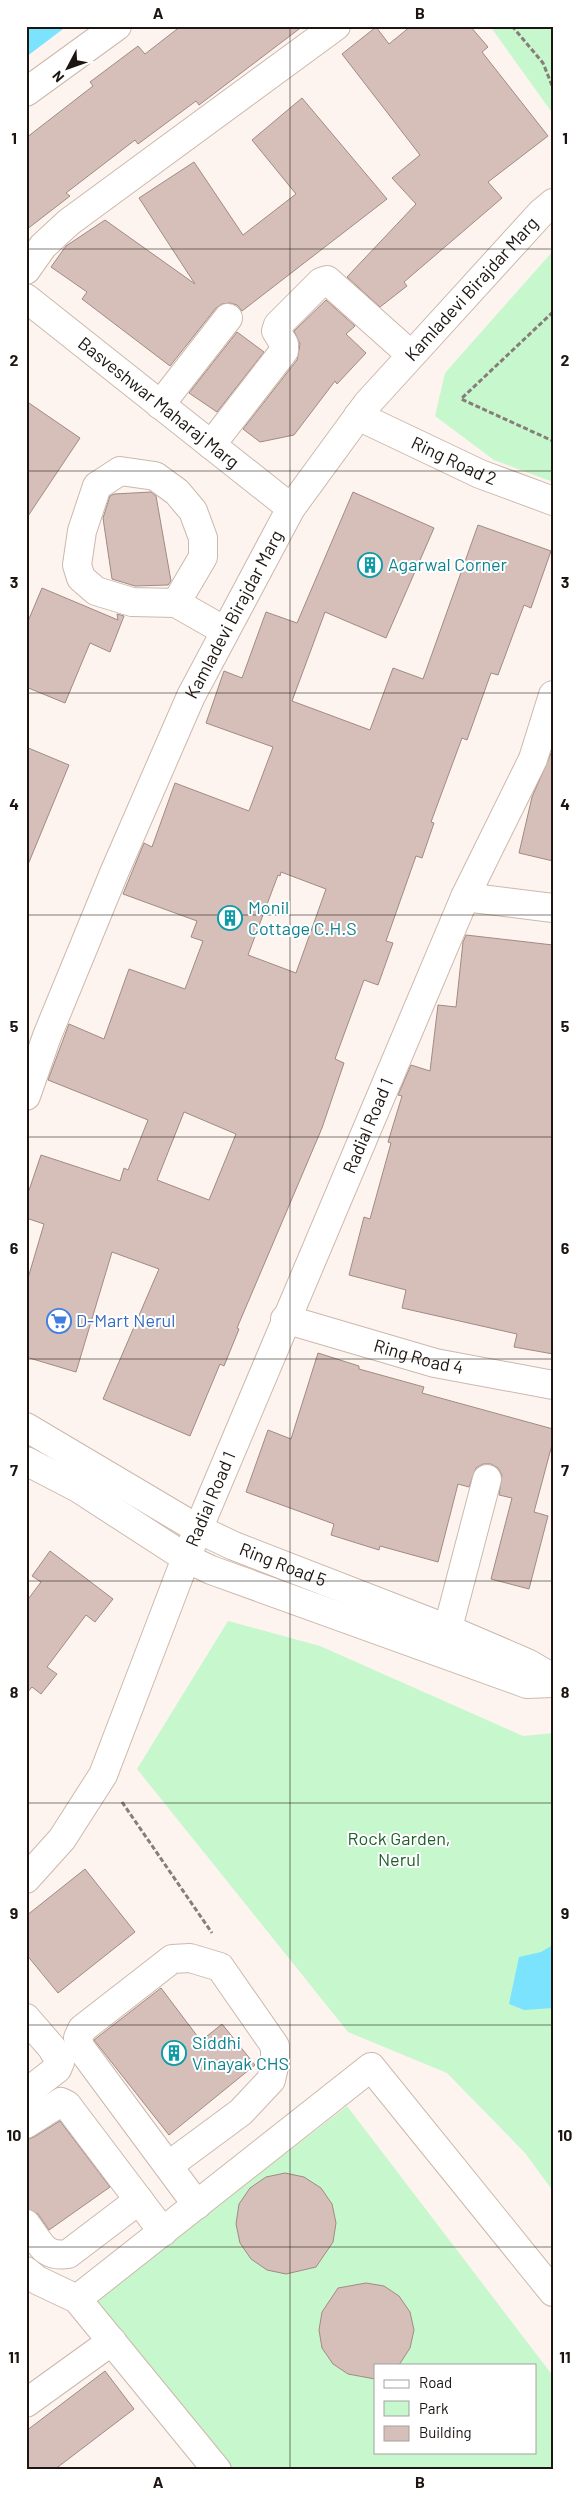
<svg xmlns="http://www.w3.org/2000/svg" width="579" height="2496" viewBox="0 0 579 2496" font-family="Barlow,sans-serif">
  <rect width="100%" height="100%" fill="#fdf4ef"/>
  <path fill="#c7f7cc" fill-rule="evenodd" d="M490,26h63v88z
    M553,251v231l-59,-22 -59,-44 10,-43z
    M228,1621l92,25 203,90 30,-3v458l-28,-38 -78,-80 -99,-41 -211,-263z
    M347,2106l206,270v94h-319l-139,-169zM375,2365h160v87h-160z"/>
  <path fill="#7be3fd" d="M26,26h41l-41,31z
    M553,1945v63l-29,2 -15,-6 10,-47 22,-5z"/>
  <path fill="#d7bfb9" stroke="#a18a84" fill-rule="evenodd" d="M181,26h122l-104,79 -3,-4 -58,43 -3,-4 -69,53 4,3 -44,34v-92l67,-52 -3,-4 48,-36 7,8z
    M411,26h59l18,21 -6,5 66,84 -60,46 14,16 -98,84 3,4 -27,21 -33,-30 69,-73 -24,-26 28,-23 -78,-101 34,-27 13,17z
    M302,98l85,101 -145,112 -5,-6 -7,-2 -8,1 -6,4 -46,58 -88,-67 5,-7 -36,-25 15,-21 39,-26 90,64 -56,-86 55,-36 49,73 53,-41 -44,-54z
    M326,300l29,26 -9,8 20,19 -29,31 -2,-3 -41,54 -34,7 -17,-13 54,-69 3,-16 -6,-13z
    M237,332l27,20 -47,60 -28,-19z
    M26,401l54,37 -54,81z
    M151,492l5,4 15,85 -3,4 -33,1 -23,-7 -9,-61 7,-22 4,-2z
    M353,492l81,36 -48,110 -61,-26 -33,89 78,29 23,-62 30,11 55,-154 73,26 -20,57 -7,-3 -26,70 -7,-2 -24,67 -5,-2 -31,84 3,1 -12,35 -6,-2 -30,85 7,2 -15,42 -14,-5 -29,79 9,4 -22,65 -85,200 2,1 -15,37 -4,-2 -30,72 -87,-37 56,-130 -47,-17 -36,120 -50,-15v-72l18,-61 -18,-6v-19l15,-44 79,26 4,-13 4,2 20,-50 -100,-40 21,-56 35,15 25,-70 56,20 18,-48 -12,-4 6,-16 -74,-27 21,-51 8,4 23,-64 74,28 24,-64 -67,-24 18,-52 18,7 24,-66 31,11zM281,872l45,17 -30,84 -48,-18 30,-80 2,1zM184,1112l52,22 -27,66 -52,-20z
    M42,588l76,32 -1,-6 7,2 -14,36 -20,-9 -25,60 -39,-16v-61z
    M26,747l43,18 -42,102h-1z
    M552,751h1v110l-34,-8 13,-56z
    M466,935l87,10v409l-39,-7 3,-13 -115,-26 4,-18 -57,-15 15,-58 6,2 21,-76 -3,-1 14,-46 -4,-1 13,-30 19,6 8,-66 18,2 7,-65z
    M318,1353l41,13v3l65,18 -2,6 131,36v12l-19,71 14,4 -19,73 -38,-10 21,-81 -13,-3 3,-20 -4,-7 -7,-4h-8l-7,4 -7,19 -11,-3 -20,78 -58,-16 -1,4 -48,-15 3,-11 -88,-32 22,-62 23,9z
    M50,1551l63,48 -18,23 -9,-7 -39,52 10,7 -16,20 -9,-7 -6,7v-92l15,-20 -9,-6z
    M85,1869l50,63 -77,61 -32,-39v-38z
    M161,1988l40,53 21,-17 33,41 -86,70 -75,-95z
    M60,2121l50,66 -61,43 -11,-16 -12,-5v-69l8,-3z
    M285,2173l19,4 17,11 11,16 4,19 -3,19 -17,25 -30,7 -19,-4 -16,-11 -11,-16 -4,-19 3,-20 11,-16 16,-11z
    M366,2283l18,3 15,10 11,16 4,18 -4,18 -11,17h-24v14l-27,-5 -15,-10 -11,-16 -3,-18 3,-18 16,-24z
    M105,2371l29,38 -80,61h-28v-39z"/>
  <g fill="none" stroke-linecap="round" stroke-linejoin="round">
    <defs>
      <g id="minor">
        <path d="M26,92l91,-66"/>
        <path d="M26,270l17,-24 26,-24 267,-196"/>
        <path id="s1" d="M26,298l265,210"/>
        <path d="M160,405l68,-87"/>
        <path id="s2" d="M358,416l122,58 73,27"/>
        <path d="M211,445l73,-94v-7l-8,-13 2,-6 43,-43 6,-2 84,75"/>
        <path d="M176,603l27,-46v-19l-10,-27 -16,-19 -22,-16 -35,-5 -23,15 -15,45 -5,34 4,13 15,13 36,11 44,1 49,28"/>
        <path d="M465,897l88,11"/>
        <path id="s3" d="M26,1096l21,-60 67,-163 77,-177 100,-188 76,-104 174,-191 12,-10"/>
        <path id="s4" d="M285,1319l150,44 118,22"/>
        <path id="s5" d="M26,1427l172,102 36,17 214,83 79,34 26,15"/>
        <path d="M26,1461l52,27 108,70 25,12 316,114 26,-1"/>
        <path d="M443,1647l44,-168"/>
        <path id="s6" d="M26,1879l36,-40 41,-64 83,-217 279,-661 68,-138 20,-64"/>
        <path d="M26,2018l26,30 8,14 -3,7 -31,24"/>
        <path d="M26,2124l35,-22 6,3 96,127"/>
        <path d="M168,2166l73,-54 30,-32 4,-18v-16l-55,-79 -30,-9 -18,1 -90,70 -4,9 2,9 117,158"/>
        <path d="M26,2224c14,18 17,34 42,30l71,-54"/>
        <path d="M26,2271l11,9 40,19 140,171"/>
        <path d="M77,2299l294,-232 182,225"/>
        <path d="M26,2403l86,-62"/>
      </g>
    </defs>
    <use href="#minor" stroke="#cdb8ac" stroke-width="30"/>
    <path stroke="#867e7a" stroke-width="3" stroke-dasharray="5 2.5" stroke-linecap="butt" d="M512,26l31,37 10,25
      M553,312l-92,87 92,42
      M122,1802l90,131"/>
    <use href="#minor" stroke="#fff" stroke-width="28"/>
  </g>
  <path fill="none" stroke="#1c1511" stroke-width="1" stroke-opacity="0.55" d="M290,26v2444M26,249h527M26,471h527M26,693h527M26,915h527M26,1137h527M26,1359h527M26,1581h527M26,1803h527M26,2025h527M26,2247h527"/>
  <defs>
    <symbol id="building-ring" viewBox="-11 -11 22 22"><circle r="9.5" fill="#fff" stroke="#0f9aa8" stroke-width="1.5"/><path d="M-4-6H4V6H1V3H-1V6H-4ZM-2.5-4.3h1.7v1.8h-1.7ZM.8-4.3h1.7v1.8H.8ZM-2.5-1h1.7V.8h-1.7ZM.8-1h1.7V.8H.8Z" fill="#0f9aa8"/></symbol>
    <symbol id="supermarket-ring" viewBox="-11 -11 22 22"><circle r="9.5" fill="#fff" stroke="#3f7fe0" stroke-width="1.5"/><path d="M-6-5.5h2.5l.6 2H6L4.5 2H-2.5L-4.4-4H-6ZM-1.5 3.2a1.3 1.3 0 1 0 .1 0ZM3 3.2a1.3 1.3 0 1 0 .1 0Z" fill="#3f7fe0"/></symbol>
  </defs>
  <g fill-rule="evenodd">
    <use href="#building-ring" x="356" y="551" width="28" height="28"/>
    <use href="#building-ring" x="216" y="904" width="28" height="28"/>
    <use href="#supermarket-ring" x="45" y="1307" width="28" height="28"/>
    <use href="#building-ring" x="160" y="2039" width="28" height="28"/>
  </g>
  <g text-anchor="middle" stroke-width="4" stroke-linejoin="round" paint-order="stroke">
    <g font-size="18" fill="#1c1511" stroke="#fff">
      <text dy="6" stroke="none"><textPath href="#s3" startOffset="930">Kamladevi Birajdar Marg</textPath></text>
      <text dy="6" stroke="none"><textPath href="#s1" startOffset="169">Basveshwar Maharaj Marg</textPath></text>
      <text dy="6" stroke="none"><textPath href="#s2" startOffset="106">Ring Road 2</textPath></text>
      <text dy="6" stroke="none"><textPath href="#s3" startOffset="525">Kamladevi Birajdar Marg</textPath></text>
      <text dy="6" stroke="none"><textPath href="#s6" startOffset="831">Radial Road 1</textPath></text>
      <text dy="6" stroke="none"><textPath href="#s4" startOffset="139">Ring Road 4</textPath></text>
      <text dy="6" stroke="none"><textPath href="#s6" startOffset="426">Radial Road 1</textPath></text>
      <text dy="6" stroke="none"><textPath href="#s5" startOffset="292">Ring Road 5</textPath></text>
    </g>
    <g font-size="18" fill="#0d838f" stroke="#fff" text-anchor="start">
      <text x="388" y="571">Agarwal Corner</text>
      <text x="248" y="914">Monil<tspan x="248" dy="21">Cottage C.H.S</tspan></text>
      <text x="192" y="2049">Siddhi<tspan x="192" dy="21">Vinayak CHS</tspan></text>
    </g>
    <g font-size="18" fill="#366cbe" stroke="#fff" text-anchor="start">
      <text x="76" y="1327">D-Mart Nerul</text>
    </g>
    <g font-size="18" fill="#1d602c" stroke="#fff">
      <text x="399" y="1845">Rock Garden,<tspan x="399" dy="21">Nerul</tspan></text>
    </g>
  </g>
  <rect width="579" height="2496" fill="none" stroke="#ffffff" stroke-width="55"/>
  <rect x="374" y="2364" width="162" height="90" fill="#ffffff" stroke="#a4a1a0"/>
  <rect x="384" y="2380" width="25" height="8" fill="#ffffff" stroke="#a4a1a0"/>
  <text x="419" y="2388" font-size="15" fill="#1c1511">Road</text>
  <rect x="384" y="2401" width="25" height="15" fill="#c7f7cc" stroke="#a4a1a0"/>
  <text x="419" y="2414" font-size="15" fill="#1c1511">Park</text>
  <rect x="384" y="2426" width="25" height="15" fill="#d7bfb9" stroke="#a4a1a0"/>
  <text x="419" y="2438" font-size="15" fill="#1c1511">Building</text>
  <g transform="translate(68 68) rotate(229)" stroke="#ffffff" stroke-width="4" paint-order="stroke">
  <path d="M0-4L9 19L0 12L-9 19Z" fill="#1c1511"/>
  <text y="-8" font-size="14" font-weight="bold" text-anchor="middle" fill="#1c1511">N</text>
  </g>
  <rect x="28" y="28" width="524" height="2440" fill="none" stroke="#1c1511" stroke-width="2"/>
  <g font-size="16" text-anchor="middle" font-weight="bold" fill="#1c1511">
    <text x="158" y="19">A</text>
    <text x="420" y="19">B</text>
    <text x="14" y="144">1</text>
    <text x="565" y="144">1</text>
    <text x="14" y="366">2</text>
    <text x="565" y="366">2</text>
    <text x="14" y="588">3</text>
    <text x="565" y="588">3</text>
    <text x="14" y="810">4</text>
    <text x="565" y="810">4</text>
    <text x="14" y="1032">5</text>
    <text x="565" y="1032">5</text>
    <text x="14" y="1254">6</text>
    <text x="565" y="1254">6</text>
    <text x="14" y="1476">7</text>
    <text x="565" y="1476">7</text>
    <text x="14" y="1698">8</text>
    <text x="565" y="1698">8</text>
    <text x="14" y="1919">9</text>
    <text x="565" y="1919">9</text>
    <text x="14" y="2141">10</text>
    <text x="565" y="2141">10</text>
    <text x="14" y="2363">11</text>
    <text x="565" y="2363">11</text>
    <text x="158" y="2488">A</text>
    <text x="420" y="2488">B</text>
  </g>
</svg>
